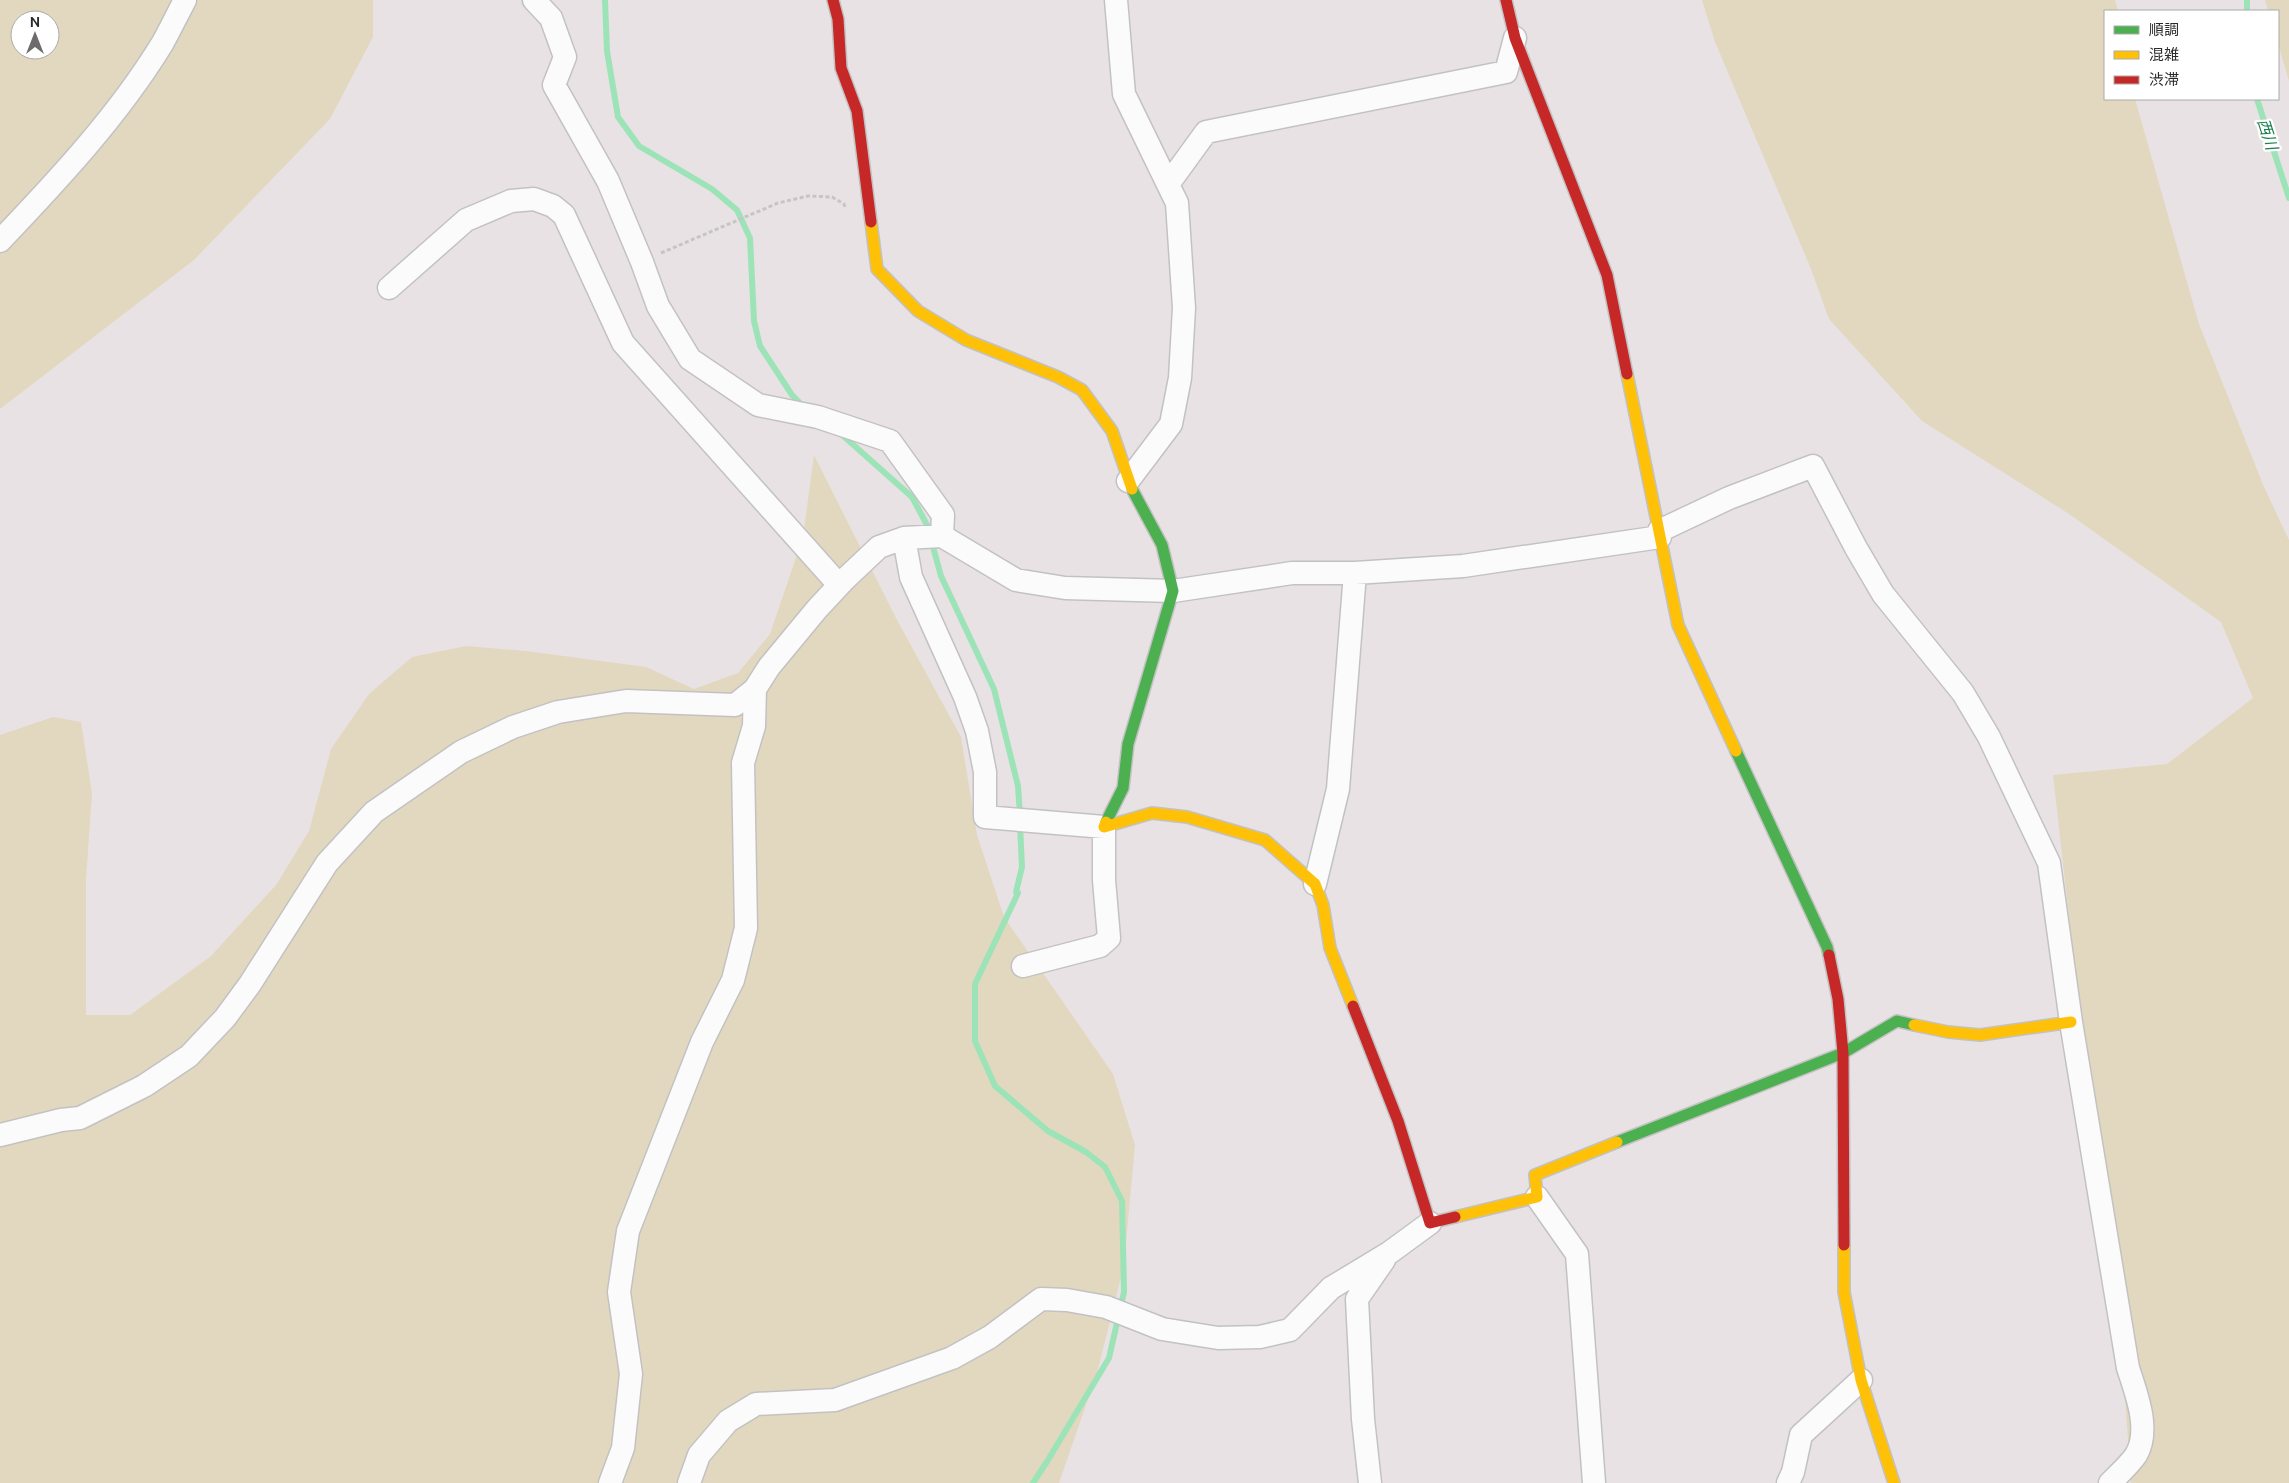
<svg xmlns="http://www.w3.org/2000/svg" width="2289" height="1483" viewBox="0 0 2289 1483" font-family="Ubuntu,'Noto Sans JP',sans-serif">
  <rect width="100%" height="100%" fill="#e9e2e4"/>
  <path fill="#e2d8bf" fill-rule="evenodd" d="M0,0h373v37l-43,82 -136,141 -194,149zM20,20h30v30h-30z
    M1702,0h413l3,11h-13v88h30l64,225 65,163 25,53v943h-158l-18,-257 -33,-212 -27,-239 114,-11 86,-66 -32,-76 -152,-108 -147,-93 -93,-102 -18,-50 -96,-227z
    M2265,0h24v81l-11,-37v-33h-10z
    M814,455l82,163 65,119 16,98 27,82 109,157 22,71 -11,120 -27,108 -38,110h-1059v-748l53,-18 28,5 11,71 -6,87v135h44l81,-59 65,-71 33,-54 22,-82 38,-55 43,-37 54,-11 60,5 120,16 48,22 44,-16 32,-39 33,-97z"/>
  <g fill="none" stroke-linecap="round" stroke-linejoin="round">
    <path stroke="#9de3b8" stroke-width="6" d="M605,0l2,51 11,66 21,29 73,43 25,21 13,28 4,83 6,25 32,49 12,12
      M2247,0v11
      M2257,99l32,99
      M840,433l72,64 15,28 14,51 53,113 24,97 2,29
      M1020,825l2,42 -6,25 2,1 -43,91v57l20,45 53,45 38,21 19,15 17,34 2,91 -15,66 -61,102 -15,23"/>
    <defs>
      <path id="street" d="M534,0l17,18 14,39 -11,28 54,96 34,81 16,44 32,53 68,46 60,12 72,24 53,74 -1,21
        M1116,0l8,94 53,109 7,105 -4,70 -9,46 -43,57
        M1169,183l37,-51 300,-60 9,-34
        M0,241c58,-61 118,-125 162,-197 8,-14 15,-29 23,-44
        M389,288l77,-68 45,-19 23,-2 19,7 11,9 59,128 216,242
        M1659,531l70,-33 84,-32 43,82 27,46 80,99 26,44 60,126 22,159 57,346c8,25 23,62 8,87 -6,9 -18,20 -26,28
        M904,538l7,39 54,120 12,34 8,41v45l119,10v53l5,58 -9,8 -77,20
        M1315,884l23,-95 17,-216
        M0,1135l61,-15 19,-2 64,-32 45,-30 36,-38 25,-34 77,-121 47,-51 87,-60 52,-25 45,-15 68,-11 109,4 20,-16 14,-22 48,-58 27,-29 35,-33 25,-9 38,-2 74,44 49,8 108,3 119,-18h63l108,-7 197,-29
        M1537,1197l40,57 17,229
        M610,1483l13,-35 8,-74 -12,-82 9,-61 74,-189 31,-62 13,-52 -3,-165 11,-37 1,-37
        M689,1483l10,-28 29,-34 28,-17 79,-4 117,-42 38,-21 51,-38 26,1 39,7 56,22 56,9 42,-1 30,-7 41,-42 58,-35 41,-30
        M1370,1483l-7,-64 -6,-120 27,-39
        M1788,1483l5,-11 8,-37 60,-55"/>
      <path id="fast" d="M1736,751l91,196 2,8
        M1106,822l17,-34 5,-44 45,-153 -11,-46 -30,-56
        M1617,1142l226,-89 54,-32 17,4"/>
      <path id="slow" d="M871,222l6,47 41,42 48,29 92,37 24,13 30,41 20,58
        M1627,374l51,251 58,126
        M1106,822l-2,5 48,-14 35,4 78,23 50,44 8,21 7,43 23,58
        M1914,1025l34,7 32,3 91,-13
        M1455,1217l82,-20 -2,-22 82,-33
        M1844,1245v47l17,88 33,103"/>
      <path id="jam" d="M833,0l5,19 3,49 16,43 14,111
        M1506,0l9,38 92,237 20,99
        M1829,955l9,44 5,54 1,192
        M1353,1006l45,115 32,102 25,-6"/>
    </defs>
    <use href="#street" stroke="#c3c2c2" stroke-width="25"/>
    <use href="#fast" stroke="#c3c2c2" stroke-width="14"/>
    <use href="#slow" stroke="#c3c2c2" stroke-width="14"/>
    <use href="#jam" stroke="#c3c2c2" stroke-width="14"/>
    <path stroke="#c6c5c5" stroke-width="3" stroke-dasharray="4 2.5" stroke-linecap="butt" d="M661,253l117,-50 30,-7 24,1 12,7 1,3"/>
    <use href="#street" stroke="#fcfbfb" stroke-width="22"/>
    <use href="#fast" stroke="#4caf50" stroke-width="11"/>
    <use href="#slow" stroke="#ffc107" stroke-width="11"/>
    <use href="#jam" stroke="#c62828" stroke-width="11"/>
  </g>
  <g text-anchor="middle" stroke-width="4.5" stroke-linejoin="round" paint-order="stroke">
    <g font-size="16" font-style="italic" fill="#1a824c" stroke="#fff">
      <text transform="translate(2268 134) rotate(72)" y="6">西川</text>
    </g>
  </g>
  <rect x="2104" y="10" width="175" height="90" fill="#ffffff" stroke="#aaaaaa"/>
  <rect x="2114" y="26" width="25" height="8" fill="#4caf50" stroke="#aaaaaa"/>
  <text x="2149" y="35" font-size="15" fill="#2b2b2b">順調</text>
  <rect x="2114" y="51" width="25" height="8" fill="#ffc107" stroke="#aaaaaa"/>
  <text x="2149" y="60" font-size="15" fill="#2b2b2b">混雑</text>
  <rect x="2114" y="76" width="25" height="8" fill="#c62828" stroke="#aaaaaa"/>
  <text x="2149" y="85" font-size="15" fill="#2b2b2b">渋滞</text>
  <g transform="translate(35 35)"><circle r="24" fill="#ffffff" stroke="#aaaaaa"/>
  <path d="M0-4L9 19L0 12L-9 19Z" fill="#6e6b6c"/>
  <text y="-8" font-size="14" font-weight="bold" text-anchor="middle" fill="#2b2b2b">N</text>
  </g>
</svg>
